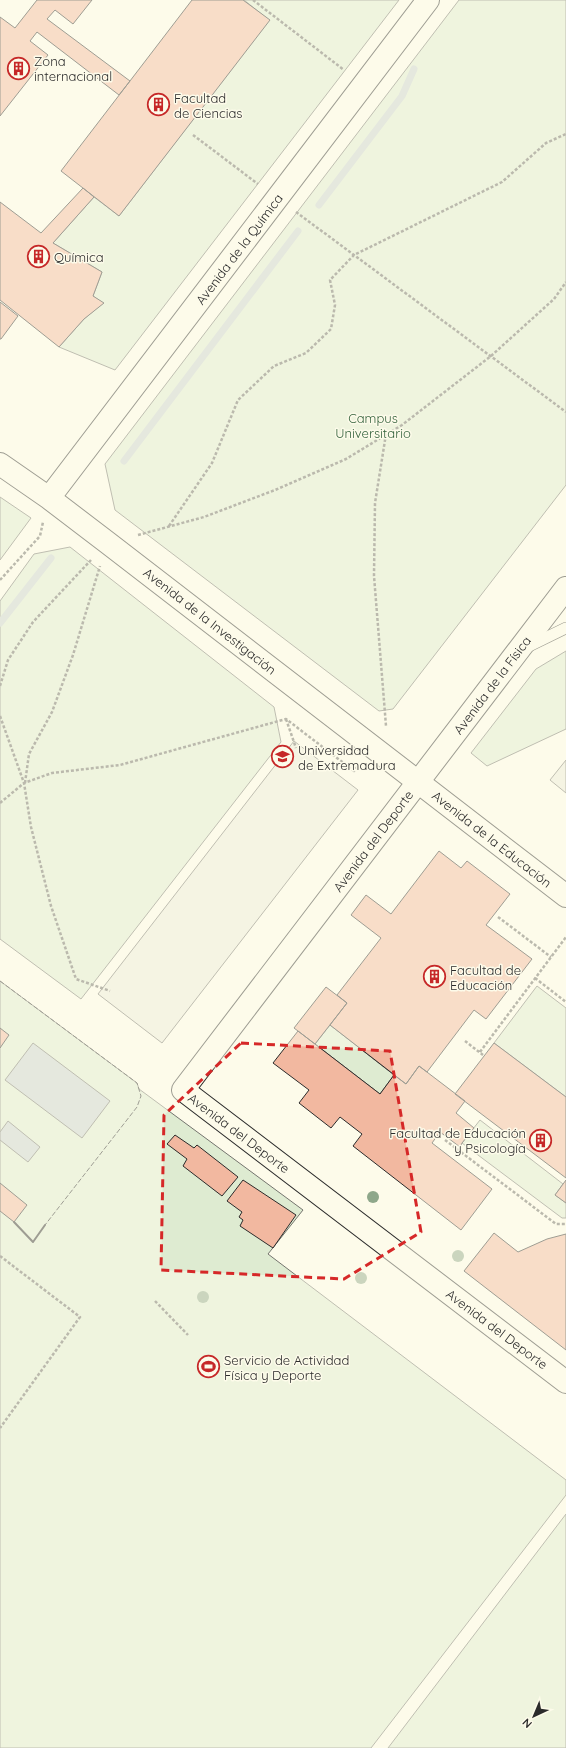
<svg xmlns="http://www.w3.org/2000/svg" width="566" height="1748" viewBox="0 0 566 1748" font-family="Quicksand,sans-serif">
  <rect width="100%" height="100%" fill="#fdfbea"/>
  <path fill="#deebd1" stroke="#74746e" d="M244,0h155l-284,370 -56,-23 25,-28 19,-16 -10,-7 9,-24 -49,-29 41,-46 25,19 150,-196z
    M459,0h107v485l-173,224 -14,2 -264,-201 -10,-46z
    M0,497l31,21 -31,42z
    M70,547l204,160 7,35 -200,257 -81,-60v-338l34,-47z
    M566,651v78l-79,37 -16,-13 65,-84z
    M0,981l137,102 2,6 164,121 -35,44 298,226v15l-195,253h-371z
    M537,986l29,22v89l-72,-54z
    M330,1025l64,50 -14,19 -65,-50z
    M480,1120l83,64 -8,11 11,8v15h-4l-100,-75z
    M566,1514v234h-178z"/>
  <path fill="#eceadb" stroke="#74746e" d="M294,741l64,49 -196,253 -64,-49z
    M566,760v33l-16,-13z"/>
  <path fill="#c7d0d0" stroke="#74746e" d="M33,1043l77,58 -28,37 -77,-58z
    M8,1121l32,26 -12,15 -28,-22v-8z"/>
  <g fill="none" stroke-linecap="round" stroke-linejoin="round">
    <path stroke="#c7d0d0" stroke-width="7" d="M319,205l83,-109 12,-27
      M124,461l174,-230
      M0,623l51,-65"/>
  </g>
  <path fill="#f2b8a0" stroke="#2b2b2b" d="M37,0h55l-19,24 -18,-14 -8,9 83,62 -11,14 -82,-63 -7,9 18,14 -48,61v-99l15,11z
    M192,0h51l27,20 -151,196 -58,-45z
    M83,188l11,9 -41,46 49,29 -9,24 11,7 -20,16 -25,28 -59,-47v-98l41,31z
    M0,302l18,14 -17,23h-1z
    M439,851l22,17 6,-7 43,33 -24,31 46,34 -46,60 -12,-9 -47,62 -8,-6 -13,18 -76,-59 17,-22 -10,-8 44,-57 -30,-23 15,-20 25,19z
    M326,987l21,16 -32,41 -21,-16z
    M0,1028l9,7 -9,13z
    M298,1031l82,63 14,-19 12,9 13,-18 46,35 -9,12 18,15 -12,15 -2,4 -20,-15 -8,11 60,46 -31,41 -108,-84 9,-12 -22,-17 -9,11 -32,-25 10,-13 -36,-27z
    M494,1043l72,54v81l-111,-84z
    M175,1135l19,13 3,-3 41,32 -16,19 -39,-30 4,-7 -20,-15z
    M243,1180l53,35 -23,33 -33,-22 3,-6 -4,-3 3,-5 -15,-11z
    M566,1180v23l-11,-8z
    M0,1183l27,22 -13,17 -14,-11z
    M494,1233l24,19 29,-13 19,-5v116l-102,-79z"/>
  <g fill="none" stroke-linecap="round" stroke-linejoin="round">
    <defs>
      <path id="service" d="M525,648l41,-20"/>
      <path id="minor" d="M0,464l49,34 59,45 458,353
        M49,498l379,-498
        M566,588l-383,502 383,292"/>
    </defs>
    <use href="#service" stroke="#2b2b2b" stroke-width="12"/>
    <use href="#minor" stroke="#2b2b2b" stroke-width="24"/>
    <path stroke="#6a6964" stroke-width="2.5" stroke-dasharray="3 2" stroke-linecap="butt" d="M253,0l91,70
      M193,135l65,49
      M296,212l270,200
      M386,434l-11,69 -1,73 12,150
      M169,526l43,-63 26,-63 36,-34 32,-13 25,-24 4,-24 -5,-25 24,-25 148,-73 44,-39 20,-9
      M138,535l66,-18 71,-27 71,-31 56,-34 89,-69 63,-57 12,-17
      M0,580l40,-44 3,-14
      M0,686l8,-26 25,-38 58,-62
      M0,716l24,67 7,44 20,79 25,73 34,12
      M286,719l10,29
      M25,783l4,-29 23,-42 21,-57 27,-89
      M0,803l24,-20 28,-10 68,-8 166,-46 68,52 4,-5
      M498,917l53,40
      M535,978l31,24
      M465,1041l18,14
      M480,1052l86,-115
      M445,1140l111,84h10
      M0,1256l80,61 -80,111
      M155,1301l33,34"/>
    <use href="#service" stroke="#fdfbea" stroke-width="11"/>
    <use href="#minor" stroke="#fdfbea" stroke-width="22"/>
    <path stroke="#2b2b2b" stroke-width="1" stroke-dasharray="5 2" stroke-linecap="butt" d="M0,981l137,102 4,13 -4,11 -92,118"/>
    <path stroke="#2b2b2b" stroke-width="2" d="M14,1222l19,20 12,-17"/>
  </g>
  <g fill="#8ea78a">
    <circle cx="373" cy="1197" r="6"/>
    <circle cx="458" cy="1256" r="6"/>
    <circle cx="361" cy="1278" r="6"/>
    <circle cx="203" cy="1297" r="6"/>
  </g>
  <path d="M0 0H566V1748H0ZM241,1043l149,8 31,181 -77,47 -183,-9 3,-155z" fill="#fdfbea" fill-opacity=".55" fill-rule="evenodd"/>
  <path fill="none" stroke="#d62828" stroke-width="3" stroke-dasharray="8 5" stroke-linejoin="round" d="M241,1043l149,8 31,181 -77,47 -183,-9 3,-155z"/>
  <defs>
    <symbol id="building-ring" viewBox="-11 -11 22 22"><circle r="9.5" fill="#fdfbea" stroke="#c62828" stroke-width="1.5"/><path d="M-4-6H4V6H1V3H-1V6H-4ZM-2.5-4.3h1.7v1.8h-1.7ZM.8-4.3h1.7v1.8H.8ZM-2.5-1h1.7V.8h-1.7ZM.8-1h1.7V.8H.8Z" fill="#c62828"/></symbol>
    <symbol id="university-ring" viewBox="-11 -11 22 22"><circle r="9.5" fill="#fdfbea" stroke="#c62828" stroke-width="1.5"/><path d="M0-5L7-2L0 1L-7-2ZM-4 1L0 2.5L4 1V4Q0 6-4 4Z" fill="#c62828"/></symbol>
    <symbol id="stadium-ring" viewBox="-11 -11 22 22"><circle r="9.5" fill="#fdfbea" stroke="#c62828" stroke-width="1.5"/><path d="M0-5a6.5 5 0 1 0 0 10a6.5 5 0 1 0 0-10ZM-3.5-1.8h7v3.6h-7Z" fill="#c62828"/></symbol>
  </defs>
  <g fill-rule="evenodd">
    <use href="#building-ring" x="6" y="56" width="25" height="25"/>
    <use href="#building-ring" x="146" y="92" width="25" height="25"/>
    <use href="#building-ring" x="26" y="244" width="25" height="25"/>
    <use href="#university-ring" x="270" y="744" width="25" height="25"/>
    <use href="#building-ring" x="422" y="964" width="25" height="25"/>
    <use href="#building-ring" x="528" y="1128" width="25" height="25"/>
    <use href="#stadium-ring" x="196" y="1354" width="25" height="25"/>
  </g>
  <g text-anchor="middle" stroke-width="3" stroke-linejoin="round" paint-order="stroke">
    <g font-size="13" fill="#2b2b2b" stroke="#fdfbea" text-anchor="start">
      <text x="34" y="66">Zona<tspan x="34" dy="15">internacional</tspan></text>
      <text x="174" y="103">Facultad<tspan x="174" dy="15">de Ciencias</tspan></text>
      <text x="54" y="262">Química</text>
      <text x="298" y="755">Universidad<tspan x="298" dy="15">de Extremadura</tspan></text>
      <text x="450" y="975">Facultad de<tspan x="450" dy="15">Educación</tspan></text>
      <text x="526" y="1138" text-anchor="end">Facultad de Educación<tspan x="526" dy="15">y Psicología</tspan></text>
      <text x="224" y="1365">Servicio de Actividad<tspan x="224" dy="15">Física y Deporte</tspan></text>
    </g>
    <g font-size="13" fill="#2b2b2b" stroke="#fdfbea">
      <text transform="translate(239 249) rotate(-53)" y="5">Avenida de la Química</text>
      <text transform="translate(210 621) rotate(38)" y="5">Avenida de la Investigación</text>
      <text transform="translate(492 685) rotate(-53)" y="5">Avenida de la Física</text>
      <text transform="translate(492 839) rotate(38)" y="5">Avenida de la Educación</text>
      <text transform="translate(373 841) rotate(-53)" y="5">Avenida del Deporte</text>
      <text transform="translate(239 1133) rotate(37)" y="5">Avenida del Deporte</text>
      <text transform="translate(497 1329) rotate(37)" y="5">Avenida del Deporte</text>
    </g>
    <g font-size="13" fill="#34623c" stroke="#fdfbea">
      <text x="373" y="423">Campus<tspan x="373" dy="15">Universitario</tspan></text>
    </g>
  </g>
  <g transform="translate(534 1716) rotate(224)" stroke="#fdfbea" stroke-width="3" paint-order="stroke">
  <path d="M0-3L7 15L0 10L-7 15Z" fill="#2b2b2b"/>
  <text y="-6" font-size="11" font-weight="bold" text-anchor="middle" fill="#2b2b2b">N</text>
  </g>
</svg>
